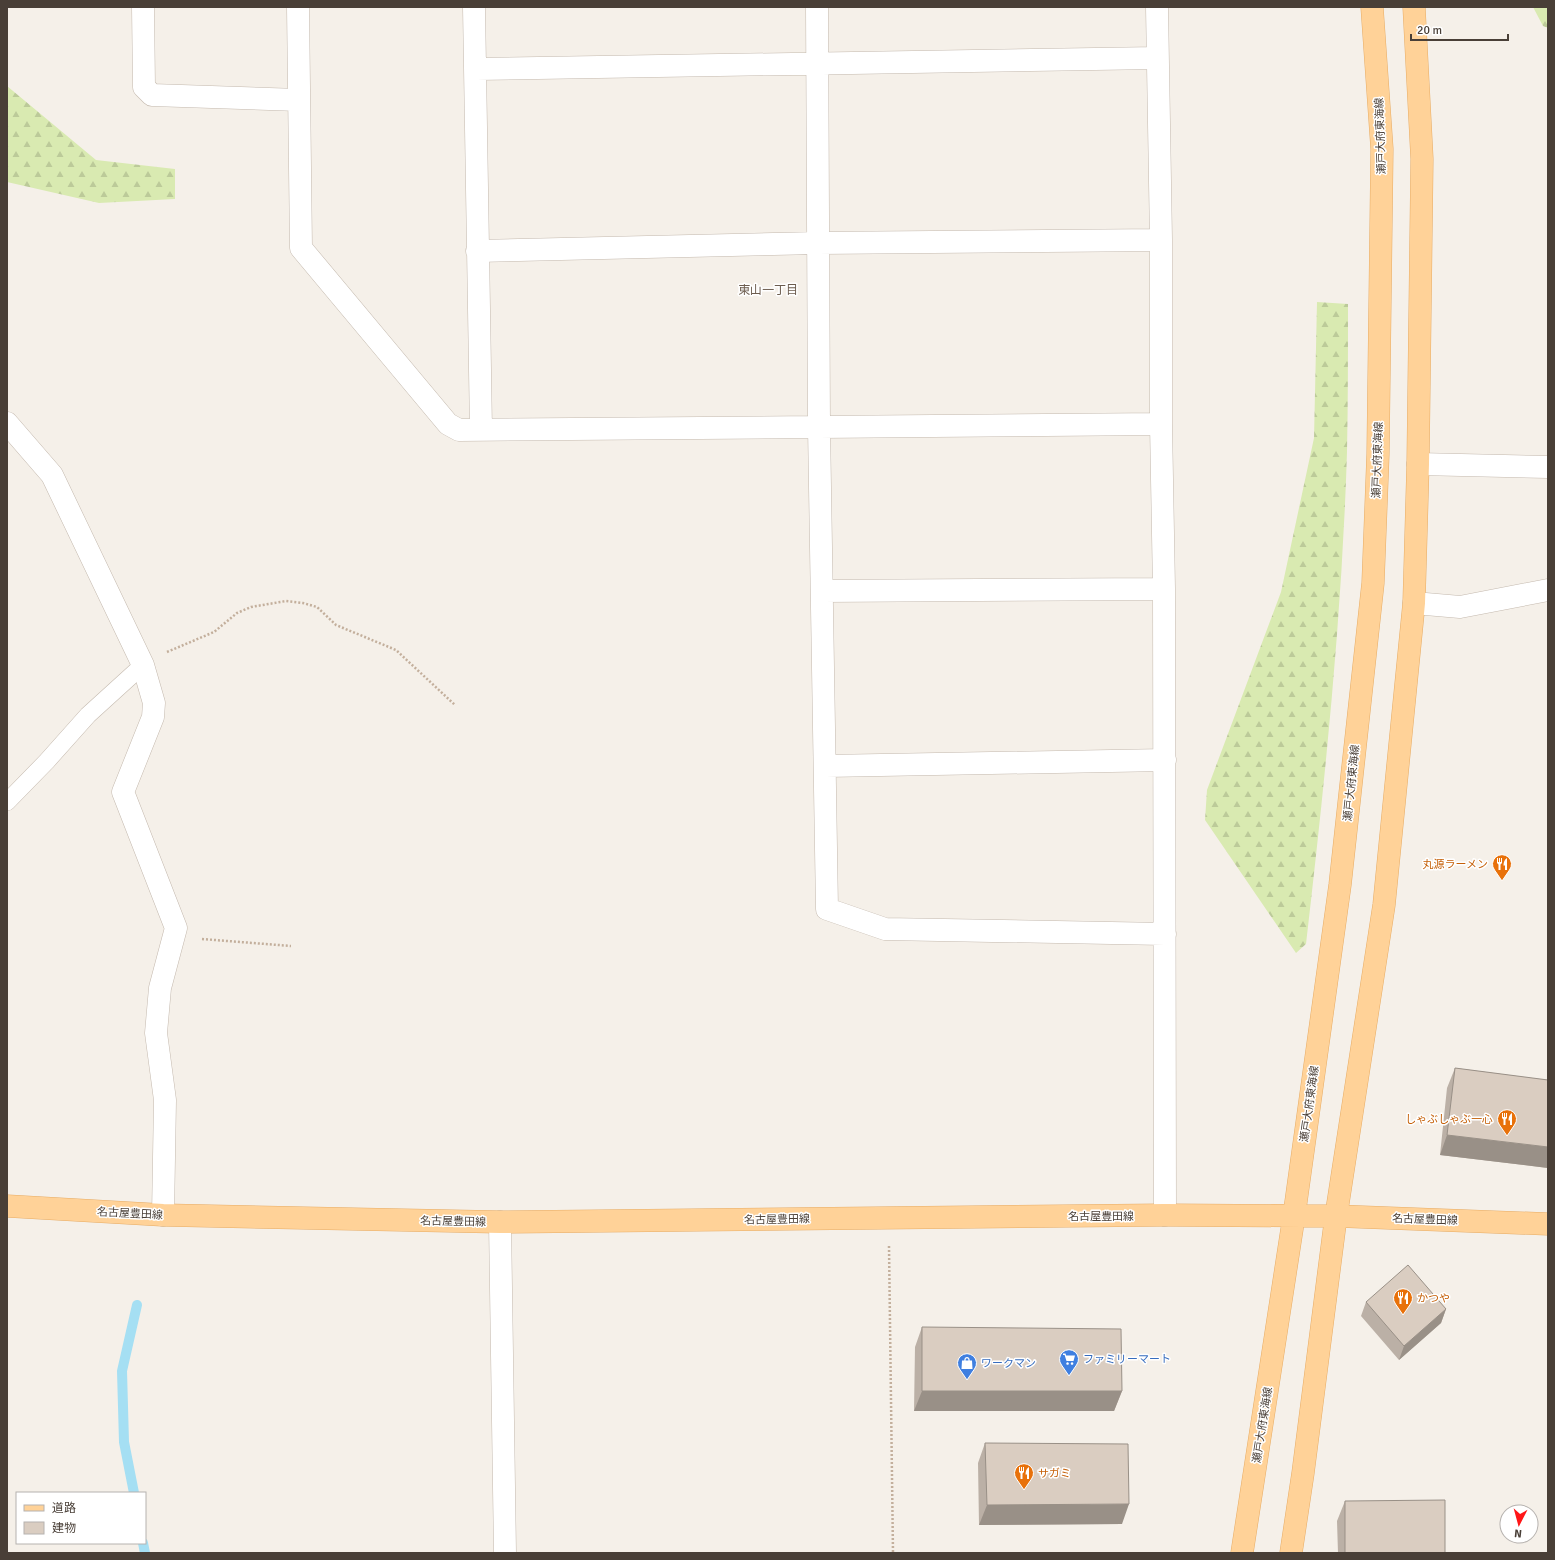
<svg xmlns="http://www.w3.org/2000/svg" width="1555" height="1560" viewBox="0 0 1555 1560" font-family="Signika,'Noto Sans JP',sans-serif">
  <defs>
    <pattern id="forest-firs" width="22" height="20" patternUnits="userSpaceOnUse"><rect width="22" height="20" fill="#d9eab1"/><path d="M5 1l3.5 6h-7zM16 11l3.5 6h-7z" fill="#bcca99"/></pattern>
  </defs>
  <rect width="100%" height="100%" fill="#f5f0e9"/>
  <path fill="url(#forest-firs)" d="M1533,7h15v21l-5,-2z
    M7,86l89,74 79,9v30l-76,4 -92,-21z
    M1317,302l31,2c0,49 0,99 -1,148 -5,164 -22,328 -41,492l-10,9 -91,-133 2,-30 74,-198 33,-154z"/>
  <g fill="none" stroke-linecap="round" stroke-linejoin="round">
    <path stroke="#a5dff3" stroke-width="10" d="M134,1493l-10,-51 -2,-71 15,-66
      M143,1543l2,10"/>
    <defs>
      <path id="service" d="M7,802l40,-41 41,-46 55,-50"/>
      <path id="minor" d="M143,7l1,80 8,8 147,5
        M298,7l3,241 147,176 11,6 702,-6
        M474,7l7,423
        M817,7l2,420 8,482 58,20 280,5
        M1157,7l4,233v184l3,165 1,626
        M476,69l681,-11
        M477,251l341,-8 343,-3
        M7,423l45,52 91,190 11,38 -1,14 -30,75 53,136 -16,60 -4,45 9,67 -2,115
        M1418,464l130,3
        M822,591l342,-2
        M1414,603l46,4 88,-17
        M826,766l339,-6
        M500,1222l5,331"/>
      <path id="primary" d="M7,1206l156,9 337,7 665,-7 171,1 212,8
        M1242,1553l52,-337 46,-331 33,-302 5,-129 4,-305 -10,-142
        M1291,1553l12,-80 33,-257 48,-311 30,-302 4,-139 4,-305 -8,-152"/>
    </defs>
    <use href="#service" stroke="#c4b9ae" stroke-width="18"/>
    <use href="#minor" stroke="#c4b9ae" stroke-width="23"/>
    <use href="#primary" stroke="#e7ac65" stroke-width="23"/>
    <path stroke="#c3af9c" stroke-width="2.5" stroke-dasharray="2 2" stroke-linecap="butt" d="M167,652l47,-20 23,-19 14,-6 35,-6 17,2 14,4 19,18 60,25 59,55
      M202,939l89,7
      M889,1246l4,307"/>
    <use href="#service" stroke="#fff" stroke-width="17"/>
    <use href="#minor" stroke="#fff" stroke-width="22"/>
    <use href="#primary" stroke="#ffd298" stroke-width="22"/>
  </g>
  <path fill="#bbb0a6" d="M1455,1068l93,12v88l-108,-13 7,-67z
    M1366,1302l80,7 -5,14 -42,37 -38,-44z
    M922,1327l200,64 -8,20h-200l1,-64z
    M985,1443l137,81 -143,1 -1,-62z
    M1345,1501l100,52h-107l-1,-32z"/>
  <path fill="#999087" d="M1447,1135l101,12v21l-108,-13z
    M1446,1309l-5,14 -42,37 5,-14z
    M922,1391h200l-8,20h-200z
    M1129,1504l-7,20 -143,1 8,-20z"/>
  <path fill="#dacdc1" stroke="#999087" d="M1455,1068l93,12v67l-101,-12z
    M1408,1265l38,44 -42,37 -38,-44z
    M922,1327l199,2 1,62h-200z
    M985,1443l143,1 1,60 -142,1z
    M1445,1500v53h-100v-52z"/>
  <defs>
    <symbol id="restaurant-pin" viewBox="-11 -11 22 30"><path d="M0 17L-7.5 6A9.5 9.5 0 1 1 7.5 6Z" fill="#e8710a" stroke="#fff"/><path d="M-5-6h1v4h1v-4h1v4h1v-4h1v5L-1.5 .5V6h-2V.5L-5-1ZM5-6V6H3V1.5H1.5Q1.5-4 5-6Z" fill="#fff"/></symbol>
    <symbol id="supermarket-pin" viewBox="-11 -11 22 30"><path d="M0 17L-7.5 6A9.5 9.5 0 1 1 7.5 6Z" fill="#3f7fe0" stroke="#fff"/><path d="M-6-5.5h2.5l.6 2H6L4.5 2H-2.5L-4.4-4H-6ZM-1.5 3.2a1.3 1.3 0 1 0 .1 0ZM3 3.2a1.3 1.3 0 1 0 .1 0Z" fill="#fff"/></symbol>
    <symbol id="shop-pin" viewBox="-11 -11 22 30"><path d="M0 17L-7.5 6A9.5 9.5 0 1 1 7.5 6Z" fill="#3f7fe0" stroke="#fff"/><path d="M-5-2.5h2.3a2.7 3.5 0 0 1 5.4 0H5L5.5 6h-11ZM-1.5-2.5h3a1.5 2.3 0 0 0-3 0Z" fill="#fff"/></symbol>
  </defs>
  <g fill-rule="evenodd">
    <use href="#restaurant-pin" x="1491" y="853" width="22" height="30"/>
    <use href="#restaurant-pin" x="1496" y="1108" width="22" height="30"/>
    <use href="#restaurant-pin" x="1392" y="1287" width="22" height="30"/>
    <use href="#supermarket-pin" x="1058" y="1348" width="22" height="30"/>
    <use href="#shop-pin" x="956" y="1352" width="22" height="30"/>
    <use href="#restaurant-pin" x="1013" y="1462" width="22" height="30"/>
  </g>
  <g text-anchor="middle" stroke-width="3" stroke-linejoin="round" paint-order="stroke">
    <g font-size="11" fill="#493f37" stroke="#fff">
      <text transform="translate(1380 136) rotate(-92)" y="4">瀬戸大府東海線</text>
      <text transform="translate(1377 460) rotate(-88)" y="4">瀬戸大府東海線</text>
      <text transform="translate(1351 783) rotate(-84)" y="4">瀬戸大府東海線</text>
      <text transform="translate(1309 1104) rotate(-82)" y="4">瀬戸大府東海線</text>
      <text transform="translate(130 1213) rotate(3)" y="4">名古屋豊田線</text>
      <text x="1101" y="1220">名古屋豊田線</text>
      <text transform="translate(777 1219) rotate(-1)" y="4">名古屋豊田線</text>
      <text transform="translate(1425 1219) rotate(2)" y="4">名古屋豊田線</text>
      <text transform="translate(453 1221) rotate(1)" y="4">名古屋豊田線</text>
      <text transform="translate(1262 1425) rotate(-81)" y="4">瀬戸大府東海線</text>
    </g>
    <g font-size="11" fill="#c56008" stroke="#fff" text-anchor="end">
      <text x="1488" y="868">丸源ラーメン</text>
      <text x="1493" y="1123">しゃぶしゃぶ一心</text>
      <text x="1417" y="1302" text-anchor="start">かつや</text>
      <text x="1038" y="1477" text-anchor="start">サガミ</text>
    </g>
    <g font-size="11" fill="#366cbe" stroke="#fff" text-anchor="start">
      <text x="1083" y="1363">ファミリーマート</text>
      <text x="981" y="1367">ワークマン</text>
    </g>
    <g font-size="12" fill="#6c5c4e" stroke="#fff">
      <text x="768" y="294">東山一丁目</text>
    </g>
  </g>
  <rect width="1555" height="1560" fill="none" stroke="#493f37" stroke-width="16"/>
  <rect x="16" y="1492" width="130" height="52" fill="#ffffff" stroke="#b6b2af"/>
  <rect x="24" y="1505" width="20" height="6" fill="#ffd298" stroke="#b6b2af"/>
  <text x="52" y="1512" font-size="12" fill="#493f37">道路</text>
  <rect x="24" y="1522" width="20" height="12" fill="#dacdc1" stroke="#b6b2af"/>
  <text x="52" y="1532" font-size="12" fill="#493f37">建物</text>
  <g transform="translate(1519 1524) rotate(186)"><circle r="19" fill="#ffffff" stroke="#b6b2af"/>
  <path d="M0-3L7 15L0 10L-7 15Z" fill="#ff1617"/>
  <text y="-6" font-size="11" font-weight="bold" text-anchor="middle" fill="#493f37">N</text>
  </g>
  <path d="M1411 34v6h97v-6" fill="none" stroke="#493f37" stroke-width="2"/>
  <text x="1417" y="34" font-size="12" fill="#493f37" stroke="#ffffff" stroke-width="3" paint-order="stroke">20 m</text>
</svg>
